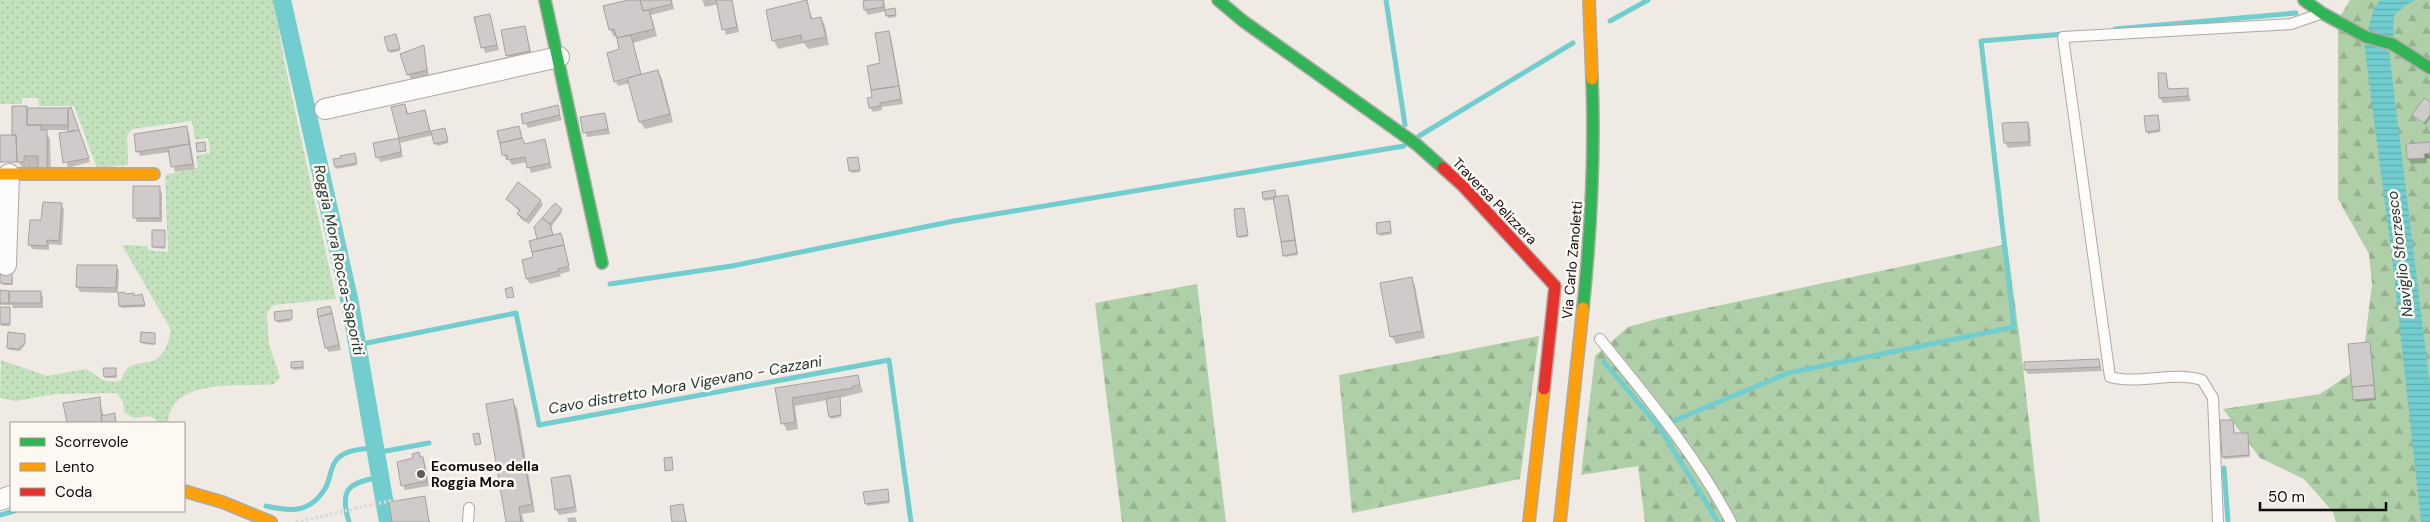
<svg xmlns="http://www.w3.org/2000/svg" width="2430" height="522" viewBox="0 0 2430 522" font-family="'DM Sans',sans-serif">
  <defs>
    <pattern id="grass-dots" width="8" height="8" patternUnits="userSpaceOnUse" patternTransform="scale(1.25)"><rect width="8" height="8" fill="#c2e1bc"/><path d="M2 2h.1M6 6h.1" fill="none" stroke="#a6c0a0" stroke-width="1.8" stroke-linecap="round"/></pattern>
    <pattern id="forest-firs" width="22" height="20" patternUnits="userSpaceOnUse" patternTransform="scale(1.25)"><rect width="22" height="20" fill="#afcfa9"/><path d="M5 1l3.5 6h-7zM16 11l3.5 6h-7z" fill="#96b190"/></pattern>
    <pattern id="water-rules" width="6" height="5" patternUnits="userSpaceOnUse" patternTransform="scale(1.25)"><rect width="6" height="5" fill="#71cdce"/><path d="M0 2.5h6" fill="none" stroke="#61afb0"/></pattern>
  </defs>
  <rect width="100%" height="100%" fill="#f0eae4"/>
  <path fill="url(#grass-dots)" d="M0,0h274l10,60 52,239 -63,6 -6,8 2,31 11,33 -6,7c-33,4 -103,-8 -106,39h-8l-9,-7 -18,2 -9,-6 -1,-10 -6,-9 -61,1 -40,7 -16,-3 1,-38 46,16 39,-7c13,7 19,17 35,11 9,-26 25,-10 39,-24 7,-6 9,-17 11,-26l-49,-85 25,1 1,4 20,2 -3,-77 33,-7 -2,-13 14,-2 -2,-15 -13,2 -3,-19 -60,8 -5,7 1,29 -31,3 -23,-62h-35l-1,-8h-16v6h-22z"/>
  <path fill="url(#forest-firs)" d="M2350,0h80v522h-94l-3,-10 -29,-33 -44,-21 -37,-49 97,-15 42,-28 10,-82 -3,-30 -31,-55v-179z
    M2007,244l14,105 19,173h-395l-7,-56 -57,9 14,-119 33,-29 32,-9z
    M1197,284l29,238h-104l-27,-219z
    M1539,336l-19,143 -168,34 -13,-138z"/>
  <path fill="url(#water-rules)" d="M2380,0h36l-12,6 -10,10 -1,22 -25,-8 6,-22z
    M2364,43l25,8 41,335v136h-9l-28,-256z"/>
  <path fill="#0003" d="M633,0h39l2,9 -23,6 6,21 -24,7 8,30 -26,7 6,-30 -4,-14 -3,1 -4,-8z
    M702,0h30l7,32 -13,3 -8,-31 -13,3z
    M873,0h11l2,11 8,-1 2,7 -8,1 -1,-7 -19,4 -3,-5z
    M806,2l7,18 8,-2 4,8 4,19 -21,4 -4,-6 -26,6 -4,-8 -7,-31z
    M489,15l10,35 -14,3 -9,-35z
    M525,27l7,29 -21,5 -3,-5z
    M889,32l2,5 12,67 -21,3v3l-9,2 -3,-5z
    M396,35l4,16 -10,2 -4,-16z
    M423,47l6,28 -18,4 -3,-5z
    M658,71l4,8 11,43 -28,7 -5,-7 -10,-39 -12,3 -2,-4z
    M2166,74l3,17 18,-2 4,12 -28,2 -3,-5z
    M2430,104v14l-4,7 -12,-10z
    M405,105l4,10 16,-4 6,22 14,-1 3,11 -11,3 -4,-11 -33,8 3,14 -23,5 -6,-18 26,-5 -7,-31z
    M557,107l5,13 -34,8 -3,-5z
    M28,109h40l22,53 -23,6 3,-38h-25l5,9 1,37 -24,-2 -27,-38h14z
    M605,114l5,20 -23,3 -2,-5z
    M2158,116l2,16 -12,2 -1,-2z
    M2028,123l2,5 1,18 -23,2 -3,-5z
    M186,128l3,5 6,36 -20,3 -5,-20 -30,4 -2,-5z
    M522,139l4,6 18,-5 8,28 -21,5 -4,-11 -15,3 -3,-5h-3l-2,-5z
    M2430,143v15h-3v5l-16,1 -3,-5z
    M355,156l2,9 -20,4 -1,-2z
    M858,160l2,12 -8,1 -2,-2z
    M159,188l3,5v29h-25l-2,-5z
    M1275,192l2,6 10,-2 3,5 8,54 -13,2 -1,-2 -9,-56 -10,2 -1,-2z
    M507,199l33,1 3,5 -14,19 -8,-5 -3,-5 2,-2z
    M61,204l3,5 -2,36 -13,-1v6l-17,-1 -3,-5 13,-22z
    M1244,209l4,28 -9,1 -1,-2z
    M561,210l1,2 -11,15 2,9 7,-2 3,5 7,32 -10,3 1,2 -31,8 -3,-5 11,-41z
    M1377,224l13,1 2,9 -12,2z
    M164,231l1,18 -11,-1 -1,-2z
    M78,266h38l3,5 -1,22 -38,-1 -3,-5z
    M12,275l1,10h-10l-1,-2z
    M1411,278l4,8 10,52 -29,6 -4,-7z
    M0,292h40l3,5v11h-30l-1,-3h-12z
    M119,294l24,3 2,10 -24,1z
    M0,308l9,1 1,17h-9z
    M290,312l1,9 -13,2 -1,-2z
    M333,317l8,33 -12,2 -3,-4z
    M155,334v11l-12,-1 -1,-2z
    M24,335l1,10 -5,6 -11,-1 -1,-2z
    M2370,343l6,57 -20,2 -1,-2z
    M2099,360l3,11 -74,3 -3,-4z
    M302,362l2,7 -10,1 -2,-2z
    M115,369l2,9h-11l-1,-2z
    M857,376l6,16 -24,6 2,19 -10,2 -4,-19 -32,6 3,23 -11,2 -4,-8 -6,-34z
    M99,398l5,19h11l1,6h-48l-3,-19z
    M512,401l5,7 18,104 -13,2 2,8h-15z
    M2233,421l2,14 12,-1 1,2 2,21 -26,2 -1,-2z
    M419,453l6,10 4,23 -24,4 -2,-5z
    M570,476l2,5 5,31 -18,3 -3,-5z
    M887,491l3,12 -23,3 -2,-13z
    M424,497l6,25h-36z
    M683,505l4,17h-13z
    M575,517l2,5h-9l-1,-4z"/>
  <g fill="none" stroke-linecap="round" stroke-linejoin="round">
    <path stroke="#71cdce" stroke-width="5" d="M1386,0l19,125
      M1610,21l38,-21
      M2115,29l181,-16
      M1419,136l154,-93
      M610,284l122,-18 222,-45 450,-75
      M357,345l159,-32 23,112 350,-65 22,162
      M1604,362l55,65 59,95
      M1659,427l129,-54 226,-46 -33,-286 83,-7
      M375,453l54,-10
      M2224,468l4,54
      M266,506c26,6 45,7 60,-19 6,-13 4,-26 18,-33 8,-5 21,-5 30,-6
      M0,515l14,-4
      M349,522c-10,-33 -1,-39 31,-45"/>
    <path stroke="#71cdce" stroke-width="18" d="M282,0l68,303 38,219"/>
  </g>
  <path fill="#cecbca" stroke="#a6a2a1" d="M628,0h12l3,11 6,-1 5,19 -37,9 -3,-9 -5,1 -6,-24z
    M640,0h31l1,4 -29,7z
    M716,0h16l5,27 -15,3z
    M807,0l4,19 10,-2 5,20 -24,5 -1,-7 -29,6 -6,-31z
    M867,0h16l1,7 -20,3 -1,-9z
    M895,8l1,7 -10,1 -1,-6z
    M490,14l7,31 -16,3 -7,-31z
    M525,26l5,25 -24,5 -5,-26z
    M889,31l10,55 -28,4 -4,-24 13,-3 -5,-30z
    M396,34l4,15 -12,2 -4,-14z
    M631,35l10,39 -27,8 -7,-29 12,-4 -2,-11z
    M424,45l3,25 -20,5 -7,-21z
    M658,70l12,44 -31,8 -12,-44z
    M2158,73h8l2,16 20,-1v8l-29,2z
    M899,86l2,13 -21,4v3l-11,2 -2,-10 5,-1 -1,-7z
    M2424,98l6,4v13l-6,8 -12,-8z
    M405,104l2,10 18,-4 5,21 -31,7 -8,-31z
    M558,105l2,10 -37,9 -2,-10z
    M12,106h15v19h14v5h6v39h-9v-13h-14v6h-7l-1,-27h-4z
    M71,107l8,23 -11,2v-24z
    M27,108h41v17h-41z
    M605,113l3,16 -25,4 -3,-16z
    M2158,115l2,15 -14,2 -2,-16z
    M2028,122l1,20 -25,1 -2,-20z
    M187,126l2,18 -53,8 -2,-18z
    M519,126l3,12 -22,5 -3,-12z
    M445,128l3,13 -14,3 -3,-13z
    M79,130l10,28 -26,5 -4,-30z
    M0,135h16l1,27h-17z
    M399,138l2,14 -25,6 -3,-15z
    M522,138l3,6 20,-5 5,24 -23,5 -2,-11 -17,3 -1,-5h-5l-2,-12z
    M205,142l1,9 -9,1 -1,-9z
    M2430,142v11l-6,1 1,4 -18,1 -1,-15z
    M189,144l4,20 -22,3 -3,-19z
    M355,153l2,10 -22,4 -2,-8 8,-1 -1,-2z
    M858,157l2,13 -11,1 -2,-13z
    M518,182l23,18 -15,20 -9,-6 3,-4 -14,-11z
    M133,186h27v32h-27z
    M1275,190l1,7 -13,2 -1,-7z
    M1288,195l7,45 -14,2 -8,-45z
    M43,202l19,1 -3,38 -12,-1v6l-19,-1 2,-25h11z
    M555,203l7,6 -12,15 -8,-6z
    M1244,208l4,27 -11,2 -3,-28z
    M542,218l8,6 3,11 -16,4 -3,-12z
    M1390,221l1,11 -14,2 -1,-11z
    M152,230h13v17h-13z
    M561,233l3,12 -32,7 -3,-11z
    M1295,240l2,13 -14,3 -2,-14z
    M564,245l5,21 -11,3 1,2 -33,8 -4,-19 11,-3 -1,-5z
    M77,265h40l-1,23 -40,-1z
    M0,273h12v11l-12,-1z
    M1412,277l10,54 -32,6 -10,-54z
    M512,287l2,10 -7,1 -2,-9z
    M0,290l9,1v12h-9z
    M9,291h32v12h-32z
    M124,292l1,2 9,-1v3l8,-2 3,11 -26,1 -1,-13z
    M330,306l2,7 -14,4 -1,-8z
    M0,307h10v17h-10z
    M292,310v9l-17,2 -1,-9z
    M332,313l7,32 -14,3 -7,-31z
    M8,332l17,2v9l-7,6 -11,-1z
    M141,332l14,1v11l-15,-2z
    M2370,342l4,43 -22,2 -4,-43z
    M2099,359l1,8 -76,3v-8z
    M303,361v6l-12,1v-6z
    M103,368h13v8l-12,1z
    M858,375l2,10 -8,1 1,2 -61,10 3,24 -14,2 -6,-36z
    M2374,385l1,13 -22,2 -1,-13z
    M840,396l1,19 -12,2 -3,-18z
    M100,397l2,26h-35l-4,-20z
    M513,399l19,105 -13,3 2,15h-15l-20,-118z
    M115,413l1,10h-14l-1,-7z
    M2220,420h13l1,13h14l1,22 -27,2z
    M479,433l2,11 -6,1 -2,-11z
    M419,452l1,5h3l4,24 -26,5 -4,-24 16,-4 -1,-4z
    M672,457l1,13 -8,1 -1,-13z
    M570,475l5,32 -20,3 -4,-32z
    M888,489l1,12 -24,3 -2,-12z
    M425,496l4,26h-37l-3,-20z
    M683,504l3,18h-14l-2,-16z"/>
  <g fill="none" stroke-linecap="round" stroke-linejoin="round">
    <defs>
      <path id="lane" d="M1600,339c47,58 96,116 131,183
        M468,522l1,-14
        M2218,522l-5,-124 -11,-18c-30,-9 -62,5 -92,-3l-47,-340 228,-13 26,-9"/>
      <path id="street" d="M325,109l234,-52
        M6,265l3,-91
        M0,500l11,-4"/>
      <path id="fast" d="M545,0l57,263
        M1218,0l25,21 173,123 27,24
        M2304,0l18,13 44,24 26,7 38,24
        M1583,308c8,-77 12,-152 9,-229"/>
      <path id="slow" d="M1589,0l3,79
        M0,174h154
        M184,491l38,11 49,20
        M1529,522l15,-133
        M1560,522l23,-214"/>
      <path id="jam" d="M1443,168l20,18 92,100 -11,103"/>
    </defs>
    <use href="#lane" stroke="#ada9a5" stroke-width="12"/>
    <use href="#street" stroke="#ada9a5" stroke-width="22"/>
    <use href="#fast" stroke="#ada9a5" stroke-width="14"/>
    <use href="#slow" stroke="#ada9a5" stroke-width="14"/>
    <use href="#jam" stroke="#ada9a5" stroke-width="14"/>
    <path stroke="#dad8d6" stroke-width="3" stroke-dasharray="2.5 2.5" stroke-linecap="butt" d="M296,522l102,-23"/>
    <use href="#lane" stroke="#fdfcfb" stroke-width="10"/>
    <use href="#street" stroke="#fdfcfb" stroke-width="20"/>
    <use href="#fast" stroke="#30b455" stroke-width="11"/>
    <use href="#slow" stroke="#ff9f0a" stroke-width="11"/>
    <use href="#jam" stroke="#e5322d" stroke-width="11"/>
  </g>
  <circle fill="#5e5a56" stroke="#fef8f2" stroke-width="2" cx="421" cy="474" r="5"/>
  <g text-anchor="middle" stroke-width="5" stroke-linejoin="round" paint-order="stroke">
    <g font-size="14" fill="#100d0a" stroke="#fef8f2">
      <text transform="translate(1495 201) rotate(46)" y="5">Traversa Pelizzera</text>
      <text transform="translate(1572 260) rotate(-85)" y="5">Via Carlo Zanoletti</text>
    </g>
    <g font-size="14" font-weight="bold" fill="#100d0a" stroke="#fef8f2" text-anchor="start">
      <text x="431" y="471">Ecomuseo della<tspan x="431" dy="16">Roggia Mora</tspan></text>
    </g>
    <g font-size="15" font-style="italic" fill="#213838" stroke="#fef8f2">
      <text transform="translate(2400 254) rotate(-97)" y="5">Naviglio Sforzesco</text>
      <text transform="translate(339 260) rotate(78)" y="5">Roggia Mora Rocca-Saporiti</text>
      <text transform="translate(685 385) rotate(-10)" y="5">Cavo distretto Mora Vigevano - Cazzani</text>
    </g>
  </g>
  <rect x="10" y="422" width="175" height="90" fill="#fef8f2" stroke="#9f9a95"/>
  <rect x="20" y="438" width="25" height="8" fill="#30b455" stroke="#9f9a95"/>
  <text x="55" y="447" font-size="15" fill="#100d0a">Scorrevole</text>
  <rect x="20" y="463" width="25" height="8" fill="#ff9f0a" stroke="#9f9a95"/>
  <text x="55" y="472" font-size="15" fill="#100d0a">Lento</text>
  <rect x="20" y="488" width="25" height="8" fill="#e5322d" stroke="#9f9a95"/>
  <text x="55" y="497" font-size="15" fill="#100d0a">Coda</text>
  <path d="M2260 502v8h126v-8" fill="none" stroke="#100d0a" stroke-width="2.5"/>
  <text x="2268" y="502" font-size="15" fill="#100d0a" stroke="#fef8f2" stroke-width="4" paint-order="stroke">50 m</text>
</svg>
